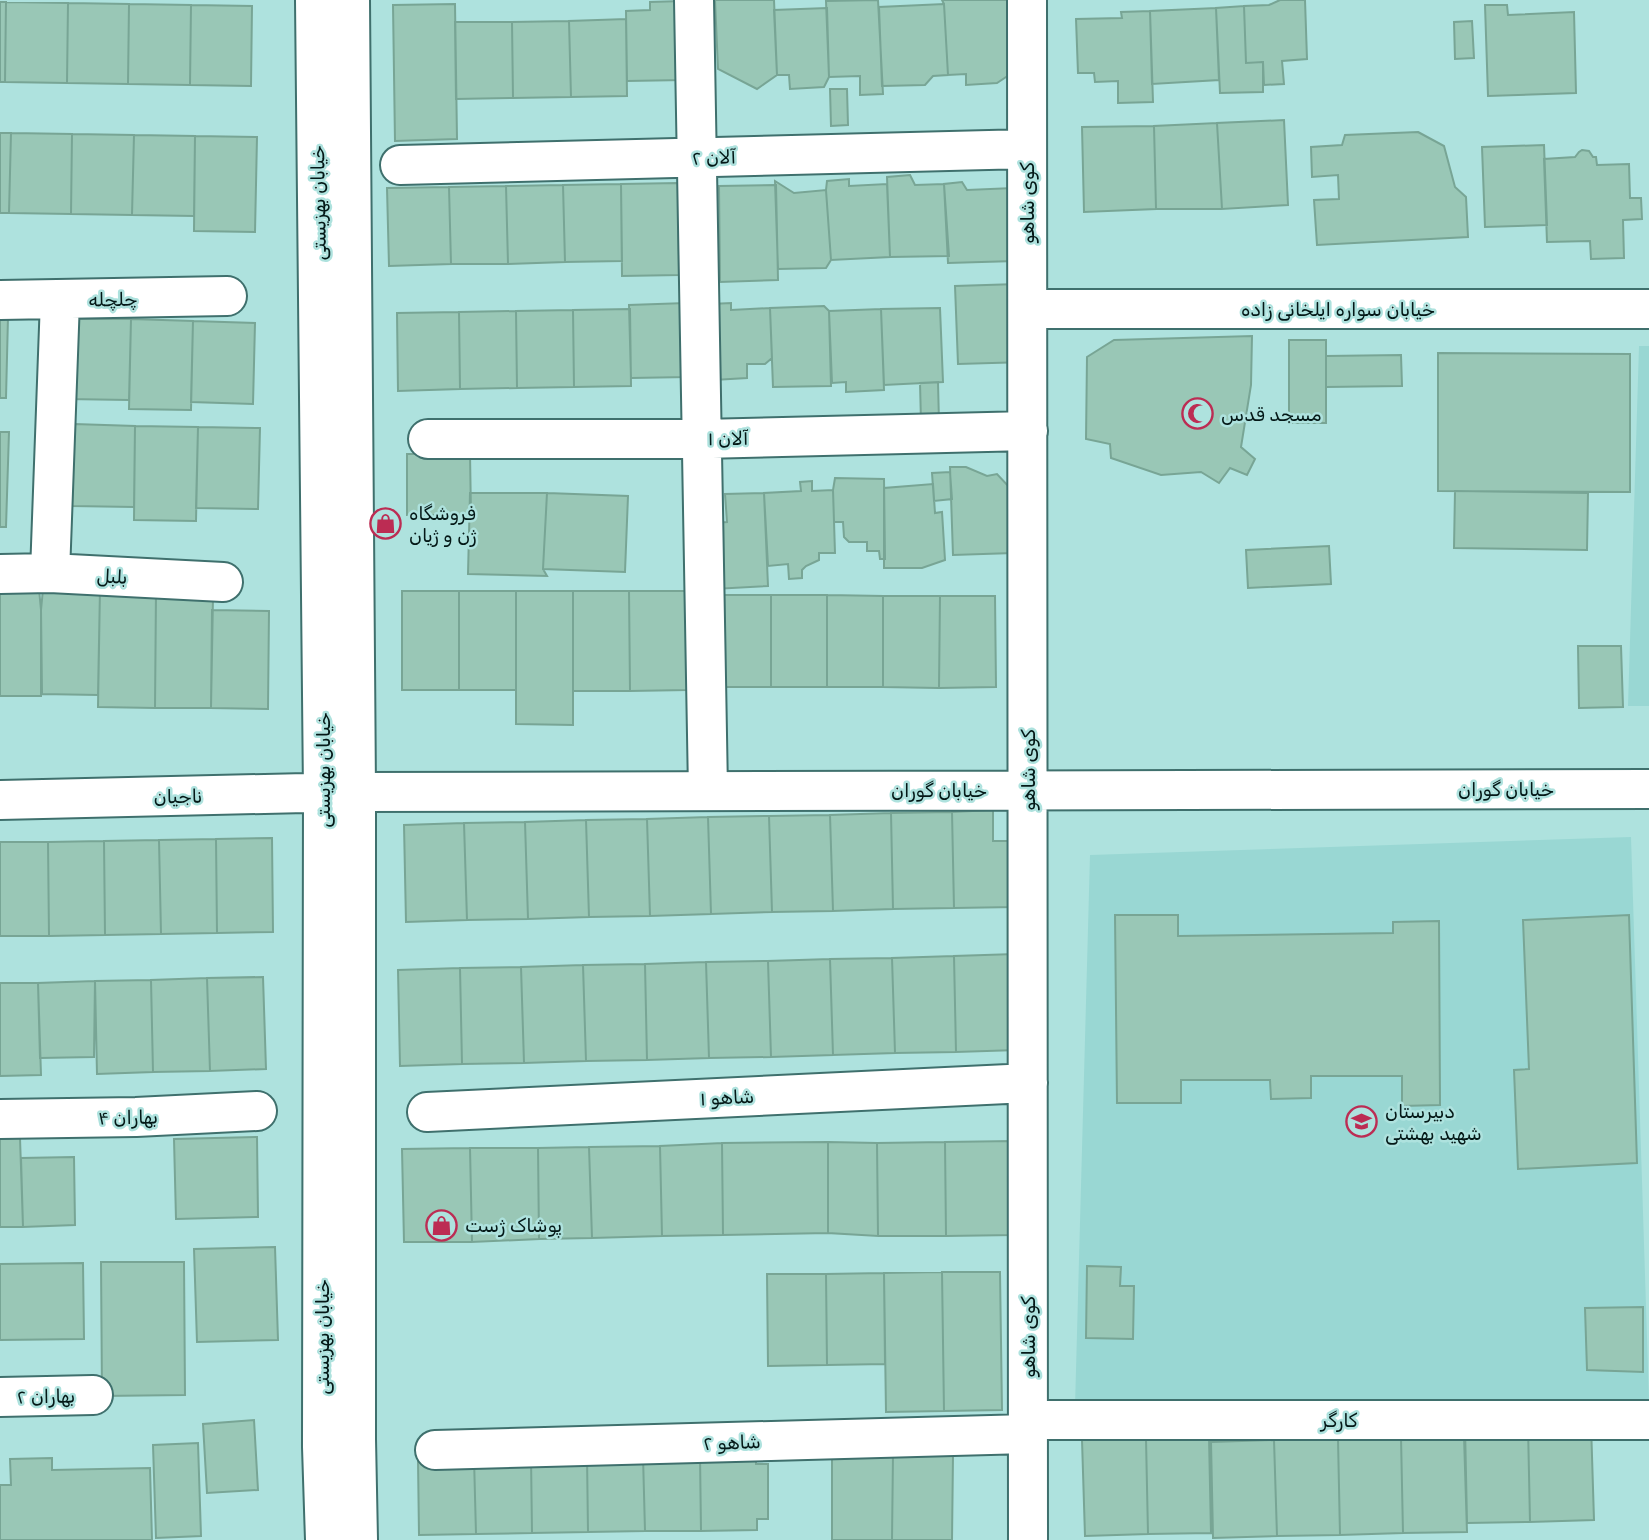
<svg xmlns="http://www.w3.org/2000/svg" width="1649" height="1540" viewBox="0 0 1649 1540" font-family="Rubik,'Noto Sans Arabic',sans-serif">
  <rect width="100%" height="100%" fill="#aee2de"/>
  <path fill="#99d7d3" d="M1639,346h10v360h-21z
    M1631,837l18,563 -574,7 15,-552z"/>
  <path fill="#99c7b6" stroke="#78a595" stroke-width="2" d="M715,0h59l3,75 -20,14 -39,-20z
    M878,0l5,94 -23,1v-19l-31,1 -3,-76z
    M942,0h65l5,73 -15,10 -31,2v-11l-18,1 -4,-71z
    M1280,0h25l2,59 -25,2 2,23 -20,1 -1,-23 -17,1 -2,-57 25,-1z
    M683,1l1,79 -57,1 -1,-70 24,-1v-8z
    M0,2h6l-1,80h-5z
    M6,2l62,1 -1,80 -62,-1z
    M68,3l61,1 -1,80 -61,-1z
    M129,4l62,1 -1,80 -62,-1z
    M455,4l2,135 -62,2 -2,-136z
    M944,4l4,71 -15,1 -8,9 -43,1 -3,-79z
    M191,5l61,1 -1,80 -61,-1z
    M1485,5h22l1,10 66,-3 2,81 -88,3z
    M1244,6l2,57 17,-1v30l-43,1 -4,-85z
    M827,8l2,69 -5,10 -34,2 -1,-14h-12l-3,-65z
    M1216,8l3,72 -67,4 -2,-73z
    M1150,11l3,91 -35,1v-22l-23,1 -1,-9h-16l-2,-54 46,-1 -1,-6z
    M626,19l1,77 -56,1 -2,-76z
    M569,21l2,76 -58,1 -1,-76z
    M1472,21l2,37 -19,1 -1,-37z
    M455,22h57l1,76 -57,1z
    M830,89h17l1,36 -17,1z
    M1284,120l4,85 -66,4 -5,-86z
    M1217,123l5,86h-66l-2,-83z
    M1154,126l2,83 -72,3 -2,-85z
    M1418,132l26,14 11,41 11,10 2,40 -151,8 -3,-45 25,-1 -1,-24 -26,2 -1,-30 31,-2 3,-10z
    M0,133h11l-2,80h-9z
    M11,133l61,1 -1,80 -62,-1z
    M72,134l62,1 -2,80 -61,-1z
    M134,135l61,1 -1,80 -62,-1z
    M195,136l62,1 -2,95 -61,-1z
    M1544,145l3,80 -62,2 -3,-80z
    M1582,150l7,1 4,6h3l1,8 32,-1 1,34h11l1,21 -19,1 1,38 -33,1 -1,-18 -43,1 -3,-83 31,-2 4,-5z
    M910,175l5,10 29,-1 5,72 -59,1 -3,-80z
    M849,179v7l38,-2 3,73 -59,3 -5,-70 1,-9z
    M775,181l19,12 32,-3 5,70 -5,8 -48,1z
    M962,182l5,8 46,-2 2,73 -67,2 -4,-79z
    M678,183l1,92 -57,1 -1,-92z
    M621,184l1,77 -57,1 -2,-77z
    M563,185l2,77 -57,2 -2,-78z
    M776,185l2,95 -58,2 -1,-96z
    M506,186l2,78h-57l-2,-77z
    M449,187l2,77 -62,2 -2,-78z
    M1022,284l2,78 -66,2 -3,-78z
    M686,303l2,74 -57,1 -2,-73z
    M731,303v7l39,-2 2,50 -7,6h-18v14l-33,2 -3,-76z
    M824,306l5,5 2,75 -58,1 -3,-79z
    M940,308l3,74 -59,3 -3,-76z
    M630,309l1,77 -57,1 -1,-77z
    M881,309l3,81 -38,2v-10l-14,1 -3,-72z
    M573,310l1,77 -57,1 -1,-77z
    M516,311l1,77 -57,1 -1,-77z
    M459,312l1,77 -62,2 -1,-78z
    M0,317h8l-2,81h-6z
    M69,319h62l-2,81 -62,-1z
    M131,319l62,2 -2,89 -62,-1z
    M193,321l62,2 -2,81 -62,-2z
    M1252,336l-1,49 -10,62 14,12 -8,16 -17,-7 -11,15 -18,-11 -40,3 -50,-17 -1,-14 -24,-5 1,-82 27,-17z
    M1289,340h37v83h-37z
    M1438,353l192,1v138l-192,-1z
    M1401,355l1,31 -76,1v-31z
    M938,382l1,40h-18l-1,-39z
    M74,424l61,2 -1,81 -62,-1z
    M135,426l63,1 -2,94 -62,-1z
    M198,427l62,1 -2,81 -62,-1z
    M0,432h9l-3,95h-6z
    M407,454h63l1,61h-64z
    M950,467h16l21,9 10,-2 14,15 2,64 -60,2z
    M950,472l2,27 -18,2 -2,-28z
    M835,478l49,1 1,80h-5l-1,-8h-12v-9h-18l-5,-5 -1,-15h-9l-1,-32z
    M812,481v10l21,-1 2,63h-16v7l-13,6 -4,4v8l-13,1 -1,-15 -20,2 -4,-73 37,-2 -1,-9z
    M933,484l2,29 7,-1 3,48 -23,8h-38v-80z
    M1455,491l133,2 -1,57 -133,-2z
    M470,493h77l-4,76 4,7 -79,-2z
    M547,493l81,3 -3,76 -82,-3z
    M764,493l4,93 -54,3 -3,-66 16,-1 -2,-28z
    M1329,546l2,38 -83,4 -2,-38z
    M100,588l56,1 -1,119 -57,-1z
    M39,589l2,21v86h-41v-105z
    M43,589h57l-2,106 -56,-1 -1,-84z
    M402,591h57v99h-57z
    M459,591h57v99h-57z
    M516,591h57v134l-57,-1z
    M573,591h56l1,100h-57z
    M629,591h57l1,99 -57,1z
    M715,595h56v92h-57z
    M771,595h56v92h-56z
    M827,595l56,1v91h-56z
    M156,596l57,1 -2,111h-56z
    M883,596h57l-1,92 -56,-1z
    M940,596h55l1,91 -57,1z
    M212,610l57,1 -1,98 -57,-1z
    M1578,646h43l2,61 -44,1z
    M993,810v31h20l2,66 -61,1 -2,-96z
    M952,812l2,96 -61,1 -2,-96z
    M891,813l2,96 -60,2 -3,-96z
    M830,815l3,96 -61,1 -3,-96z
    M769,816l3,96 -61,2 -3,-97z
    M708,817l3,97 -61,2 -3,-97z
    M647,819l3,97 -61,1 -3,-97z
    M586,820l3,97 -61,2 -3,-97z
    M525,822l3,97 -61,1 -3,-97z
    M464,823l3,97 -61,2 -2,-97z
    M272,838l1,94 -56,1 -1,-94z
    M216,839l1,94 -56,1 -2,-94z
    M159,840l2,94 -56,1 -1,-94z
    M104,841l1,94 -56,1 -1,-94z
    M0,842h48l1,94h-49z
    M1115,915h63v21l215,-3v-11l46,-1 1,184 -38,1v-30h-91v22l-40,1 -1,-19h-89v23h-64z
    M1629,915l8,248 -119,6 -4,-99 15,-1 -6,-149z
    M1015,954l3,96 -62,2 -2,-96z
    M954,956l2,96 -61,1 -3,-95z
    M892,958l3,95 -62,2 -3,-96z
    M830,959l3,96 -62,2 -3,-96z
    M768,961l3,96 -62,1 -3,-96z
    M706,962l3,96 -62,2 -2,-96z
    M645,964l2,96 -61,1 -3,-96z
    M583,965l3,96 -62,2 -3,-96z
    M521,967l3,96 -62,1 -2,-96z
    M460,968l2,96 -62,2 -2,-96z
    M263,977l3,92 -56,2 -3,-93z
    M207,978l3,93 -57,1 -2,-92z
    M151,980l2,92 -56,2 -2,-93z
    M95,981l-1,76 -54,1 -2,-75z
    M0,983h38l3,92 -41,1z
    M257,1137l1,80 -82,2 -2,-80z
    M20,1138l3,89h-23v-88z
    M1013,1141l1,94 -68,1 -1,-94z
    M828,1142l49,1 1,93 -50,-3z
    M828,1142v91l-105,2 -1,-92z
    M945,1142l1,94h-68l-1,-93z
    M722,1143l1,92 -61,1 -2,-90z
    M660,1146l2,90 -70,2 -3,-91z
    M589,1147l3,91 -53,1 -1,-91z
    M470,1148h68l1,91 -67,3z
    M470,1148l2,94h-68l-2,-93z
    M74,1157l1,68 -52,2 -2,-69z
    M275,1247l3,93 -81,2 -3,-93z
    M101,1262h83l1,133 -83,1z
    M83,1263l1,76 -84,1v-76z
    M1087,1266l34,1 -1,19h14l-1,53 -47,-1z
    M942,1272h58l2,138 -58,1z
    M942,1272l2,139 -58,1 -2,-139z
    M884,1273l1,91 -58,1 -1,-91z
    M767,1274h59l1,91 -59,1z
    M1643,1307v65l-56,-2 -2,-62z
    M254,1420l4,70 -51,3 -4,-69z
    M1591,1424l3,96 -64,2 -2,-96z
    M1528,1426l2,96 -63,1 -2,-96z
    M1464,1436l3,96 -64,1 -2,-96z
    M1209,1437l2,96 -63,1 -2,-95z
    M1401,1437l2,96 -63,2 -2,-96z
    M1146,1439l2,95 -63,2 -3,-96z
    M1338,1439l2,96 -63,1 -3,-96z
    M1274,1440l3,96 -64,2 -2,-96z
    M198,1443l3,93 -45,2 -3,-93z
    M832,1453l61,1 -1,86h-60z
    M756,1454v10h12v55h-11v11l-56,1 -1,-76z
    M893,1454l60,1 -1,85h-60z
    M700,1455l1,76h-56l-2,-75z
    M587,1456h56l2,75 -57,1z
    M587,1456l1,76 -56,1 -1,-76z
    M531,1457l1,76 -56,1 -2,-76z
    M52,1458v12l98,-2 2,72h-152v-55h11l-1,-26z
    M474,1458l2,76 -57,1 -1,-75z"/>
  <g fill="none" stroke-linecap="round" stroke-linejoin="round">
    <defs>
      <path id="minor" d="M694,0l14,791
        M1027,0l1,1540
        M400,165l627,-16
        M0,300l227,-4
        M1028,309h621
        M428,439h274l326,-8
        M50,573l10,-273
        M0,574l50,-1 173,9
        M356,792l1293,-3
        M427,1112l601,-29
        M0,1119l136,-2 121,-6
        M0,1397l93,-2
        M1028,1420h621
        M435,1450l593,-16"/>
      <path id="tertiary" d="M315,0l8,793 -1,654 3,93
        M350,0l6,792v647l2,101
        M0,800l348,-8"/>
    </defs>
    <use href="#minor" stroke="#3f706d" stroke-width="42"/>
    <use href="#tertiary" stroke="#3f706d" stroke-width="42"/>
    <use href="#minor" stroke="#fff" stroke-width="38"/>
    <use href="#tertiary" stroke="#fff" stroke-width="38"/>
  </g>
  <defs>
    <symbol id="mosque-ring" viewBox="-11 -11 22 22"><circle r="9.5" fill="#aee2de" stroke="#bc2c53" stroke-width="1.5"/><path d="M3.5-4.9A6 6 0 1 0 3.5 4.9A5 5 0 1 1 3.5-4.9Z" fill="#bc2c53"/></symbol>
    <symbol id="shop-ring" viewBox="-11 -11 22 22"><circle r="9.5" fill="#aee2de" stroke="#bc2c53" stroke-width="1.5"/><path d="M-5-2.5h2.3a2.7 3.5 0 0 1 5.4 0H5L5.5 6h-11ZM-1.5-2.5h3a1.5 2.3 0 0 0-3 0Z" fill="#bc2c53"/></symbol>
    <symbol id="school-ring" viewBox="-11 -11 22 22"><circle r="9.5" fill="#aee2de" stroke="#bc2c53" stroke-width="1.5"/><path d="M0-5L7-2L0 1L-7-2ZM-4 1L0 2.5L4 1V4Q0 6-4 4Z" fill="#bc2c53"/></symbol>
  </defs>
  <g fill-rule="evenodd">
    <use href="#mosque-ring" x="1180" y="396" width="35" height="35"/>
    <use href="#shop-ring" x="368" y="506" width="35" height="35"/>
    <use href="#school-ring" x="1344" y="1104" width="35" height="35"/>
    <use href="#shop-ring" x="424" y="1208" width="35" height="35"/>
  </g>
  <g text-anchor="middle" stroke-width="5" stroke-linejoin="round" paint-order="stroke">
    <g font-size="19" fill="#041817" stroke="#aee2de">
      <text transform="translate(714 157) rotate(-2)" y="7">آلان ۲</text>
      <text transform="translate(318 203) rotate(-91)" y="7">خیابان بهزیستی</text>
      <text transform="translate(1027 203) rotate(-90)" y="7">کوی شاهو</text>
      <text transform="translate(113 299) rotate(-1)" y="7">چلچله</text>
      <text x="1338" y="316">خیابان سواره ایلخانی زاده</text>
      <text transform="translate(728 438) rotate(-1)" y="7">آلان ۱</text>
      <text transform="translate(112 576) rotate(3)" y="7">بلبل</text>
      <text transform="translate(323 770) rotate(-90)" y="7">خیابان بهزیستی</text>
      <text transform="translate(1028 770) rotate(-90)" y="7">کوی شاهو</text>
      <text x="1506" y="796">خیابان گوران</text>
      <text x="939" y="797">خیابان گوران</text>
      <text transform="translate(178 796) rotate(-1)" y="7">ناجیان</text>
      <text transform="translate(727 1097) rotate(-3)" y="7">شاهو ۱</text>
      <text transform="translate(128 1117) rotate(-1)" y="7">بهاران ۴</text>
      <text transform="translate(322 1337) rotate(-90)" y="7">خیابان بهزیستی</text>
      <text transform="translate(1028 1337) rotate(-90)" y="7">کوی شاهو</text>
      <text transform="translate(46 1396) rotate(-1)" y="7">بهاران ۲</text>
      <text x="1339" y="1427">کارگر</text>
      <text transform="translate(732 1442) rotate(-2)" y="7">شاهو ۲</text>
    </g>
    <g font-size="19" fill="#041817" stroke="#aee2de" text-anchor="start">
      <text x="1221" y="421">مسجد قدس</text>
      <text x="409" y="520">فروشگاه<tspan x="409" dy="22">ژن و ژیان</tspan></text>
      <text x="1385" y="1118">دبیرستان<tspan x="1385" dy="22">شهید بهشتی</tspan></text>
      <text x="465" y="1232">پوشاک ژست</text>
    </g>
  </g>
</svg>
